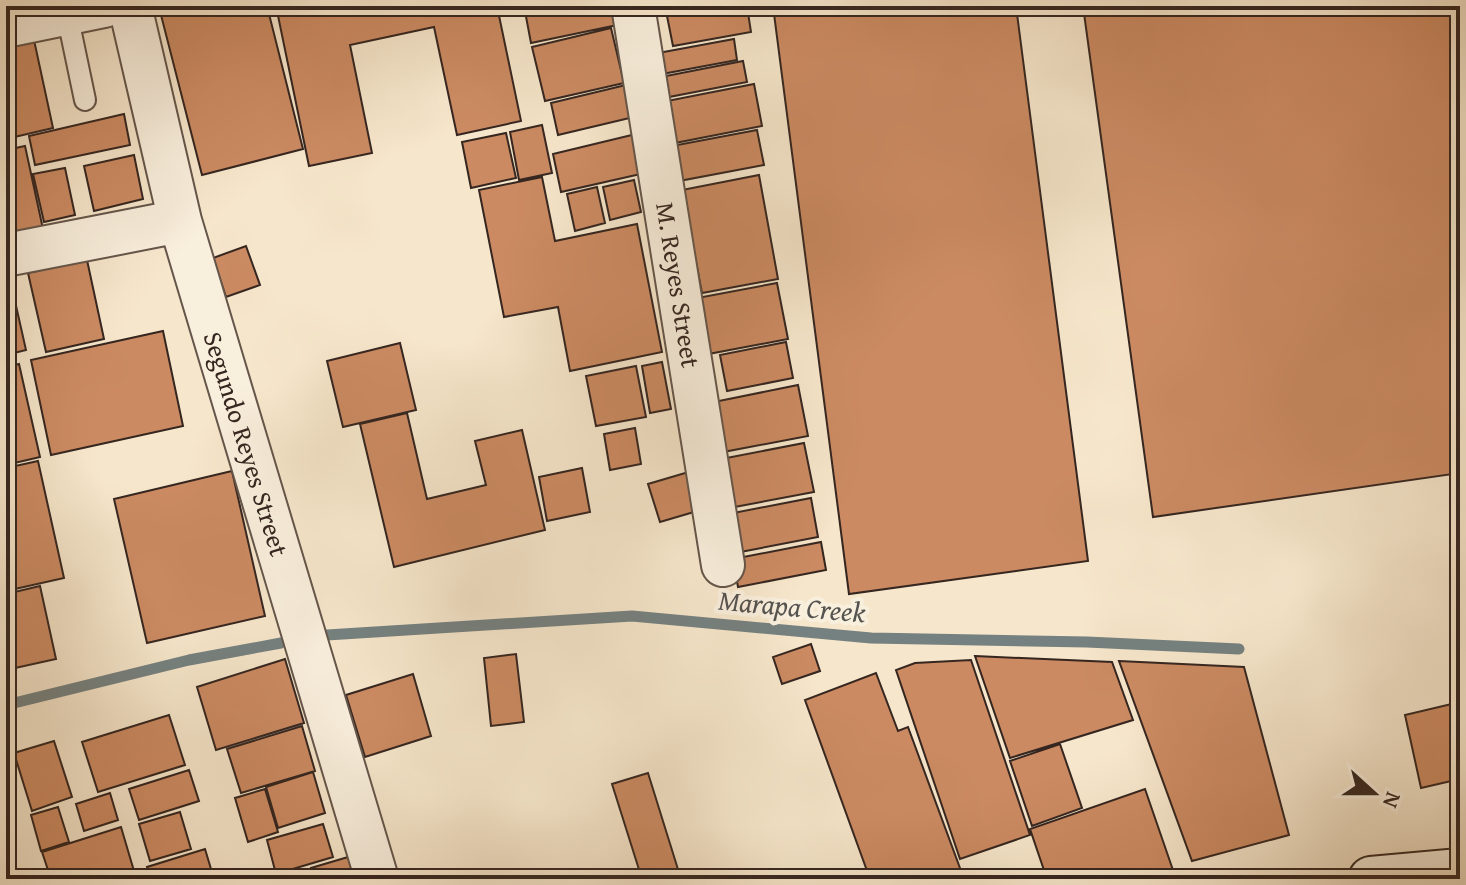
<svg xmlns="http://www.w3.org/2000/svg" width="1466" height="885" viewBox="0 0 1466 885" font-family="'Gentium Book Plus',serif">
  <rect width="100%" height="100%" fill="#f6e6cb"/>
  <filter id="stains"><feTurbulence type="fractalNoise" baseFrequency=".0025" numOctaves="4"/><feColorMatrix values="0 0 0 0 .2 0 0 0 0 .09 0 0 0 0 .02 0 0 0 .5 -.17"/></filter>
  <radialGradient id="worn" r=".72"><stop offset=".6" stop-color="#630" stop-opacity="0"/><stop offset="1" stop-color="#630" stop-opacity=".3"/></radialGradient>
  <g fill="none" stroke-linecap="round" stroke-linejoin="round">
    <path stroke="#758180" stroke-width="11" d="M327,635l305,-19 239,22 216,4 152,7
      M6,705l183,-45 92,-17"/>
  </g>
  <path fill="#cb8a62" stroke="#352620" stroke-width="2" d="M195,6h72l36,143 -101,26 -41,-160z
    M276,6h221l24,115 -64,14 -23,-108 -84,18 22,108 -63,13z
    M524,6h100l3,17 -96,20z
    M665,6h82l4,26 -78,14z
    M773,6h243l72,555 -239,33z
    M1083,6h377v467l-307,44z
    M611,28l13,55 -79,18 -13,-54z
    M734,39l3,21 -75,14 -4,-21z
    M34,40l19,88 -47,11v-93z
    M743,61l4,21 -78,15 -3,-21z
    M630,84l8,32 -80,19 -7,-32z
    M754,84l8,42 -87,17 -8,-42z
    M124,114l6,31 -95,20 -6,-29z
    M542,125l10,48 -33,7 -9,-48z
    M757,130l7,35 -85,16 -7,-35z
    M506,133l10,45 -45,10 -9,-46z
    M636,134l9,39 -84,19 -8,-38z
    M25,146l18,83 -37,8v-87z
    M134,155l9,44 -49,12 -10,-45z
    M65,168l10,47 -31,7 -11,-48z
    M759,175l19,104 -76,14 -20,-103z
    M542,177l13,64 82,-17 25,128 -92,19 -12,-64 -54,10 -25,-127z
    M634,180l7,32 -31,8 -7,-33z
    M597,187l8,36 -30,8 -8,-37z
    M246,246l14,39 -34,12 -13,-39z
    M87,260l17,79 -58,13 -18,-79z
    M10,279l16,71 -20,5v-75z
    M777,283l11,56 -85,16 -11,-56z
    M163,331l20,95 -132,29 -20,-95z
    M786,342l7,36 -66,13 -7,-36z
    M400,343l16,67 -73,17 -16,-66z
    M662,362l9,47 -21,4 -8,-47z
    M19,364l21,93 -34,8v-98z
    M636,366l10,51 -50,9 -10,-50z
    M798,385l10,51 -90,17 -9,-50z
    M407,413l20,86 59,-14 -11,-44 47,-11 23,100 -151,37 -34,-143z
    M635,428l6,36 -31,6 -6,-36z
    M804,443l10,49 -90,17 -8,-49z
    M38,461l26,117 -58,13v-123z
    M582,468l8,44 -43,9 -8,-44z
    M232,471l33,145 -118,27 -33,-144z
    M692,471l12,38 -44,13 -12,-38z
    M811,498l7,39 -88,17 -7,-39z
    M821,542l5,28 -88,17 -5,-28z
    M40,586l16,73 -50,11v-76z
    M811,644l9,27 -38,13 -9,-27z
    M516,654l8,68 -33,4 -7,-68z
    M975,656l137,6 21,58 -123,38z
    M285,659l19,64 -88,27 -19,-63z
    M971,660l59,175 -70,24 -64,-189 19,-7z
    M1119,661l125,6 45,168 -97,26z
    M876,673l22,58 10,-4 56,152h-94l-65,-179z
    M413,674l18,62 -66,21 -19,-62z
    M1460,702v77l-39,9 -16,-73z
    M169,715l16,50 -87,27 -16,-50z
    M302,726l13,45 -74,22 -14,-44z
    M54,741l18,56 -40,14 -18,-58z
    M1060,744l22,64 -50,18 -22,-65z
    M189,770l10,31 -60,19 -10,-31z
    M313,772l12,41 -47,15 -12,-41z
    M648,773l33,106h-39l-30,-95z
    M265,789l13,43 -30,10 -13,-44z
    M1145,789l29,84 -18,6h-109l-17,-50z
    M110,793l8,27 -34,11 -8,-27z
    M58,807l11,35 -28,9 -10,-36z
    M180,812l11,37 -41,12 -11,-37z
    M323,824l10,33 -57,17 -9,-34z
    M121,827l13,44 -26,8h-57l-9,-27z
    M205,849l9,30h-63l-4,-12z
    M348,857l7,22h-41l-3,-11z
    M308,871l3,8h-29z"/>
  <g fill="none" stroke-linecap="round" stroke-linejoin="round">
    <defs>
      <path id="service" d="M67,14l18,86"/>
      <path id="minor" d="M130,6l50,215 197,658
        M633,6l90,559
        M6,26l98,-20
        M6,255l174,-34"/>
      <path id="secondary" d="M1371,879l89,-8"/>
    </defs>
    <use href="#service" stroke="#65564b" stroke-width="24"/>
    <use href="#minor" stroke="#65564b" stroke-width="46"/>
    <use href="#secondary" stroke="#352620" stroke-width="48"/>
    <use href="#service" stroke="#f9efdd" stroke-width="20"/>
    <use href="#minor" stroke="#f9efdd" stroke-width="42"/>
    <use href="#secondary" stroke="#f9efdd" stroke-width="44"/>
  </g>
  <g text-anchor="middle" stroke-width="8" stroke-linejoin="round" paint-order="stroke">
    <g font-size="26" fill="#352620" stroke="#f9efdd">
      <text transform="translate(678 285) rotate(81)" y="9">M. Reyes Street</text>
      <text transform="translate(246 444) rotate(73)" y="9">Segundo Reyes Street</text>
    </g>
    <g font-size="28" font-style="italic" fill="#555350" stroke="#f9efdd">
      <text transform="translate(792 606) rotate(5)" y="10">Marapa Creek</text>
    </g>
  </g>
  <rect width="1466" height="885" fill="none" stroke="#f6e6cb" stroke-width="32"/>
  <rect x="8" y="8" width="1450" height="869" fill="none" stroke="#352620" stroke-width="4"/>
  <rect x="16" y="16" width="1434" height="853" fill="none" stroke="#352620" stroke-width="2"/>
  <g transform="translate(1374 793) rotate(111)" stroke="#f9efdd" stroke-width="6" paint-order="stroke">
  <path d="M0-6L14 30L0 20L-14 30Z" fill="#352620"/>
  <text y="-12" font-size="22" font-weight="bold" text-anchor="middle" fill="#352620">N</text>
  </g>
  <rect width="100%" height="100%" filter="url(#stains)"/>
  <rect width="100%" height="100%" fill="url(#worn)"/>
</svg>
